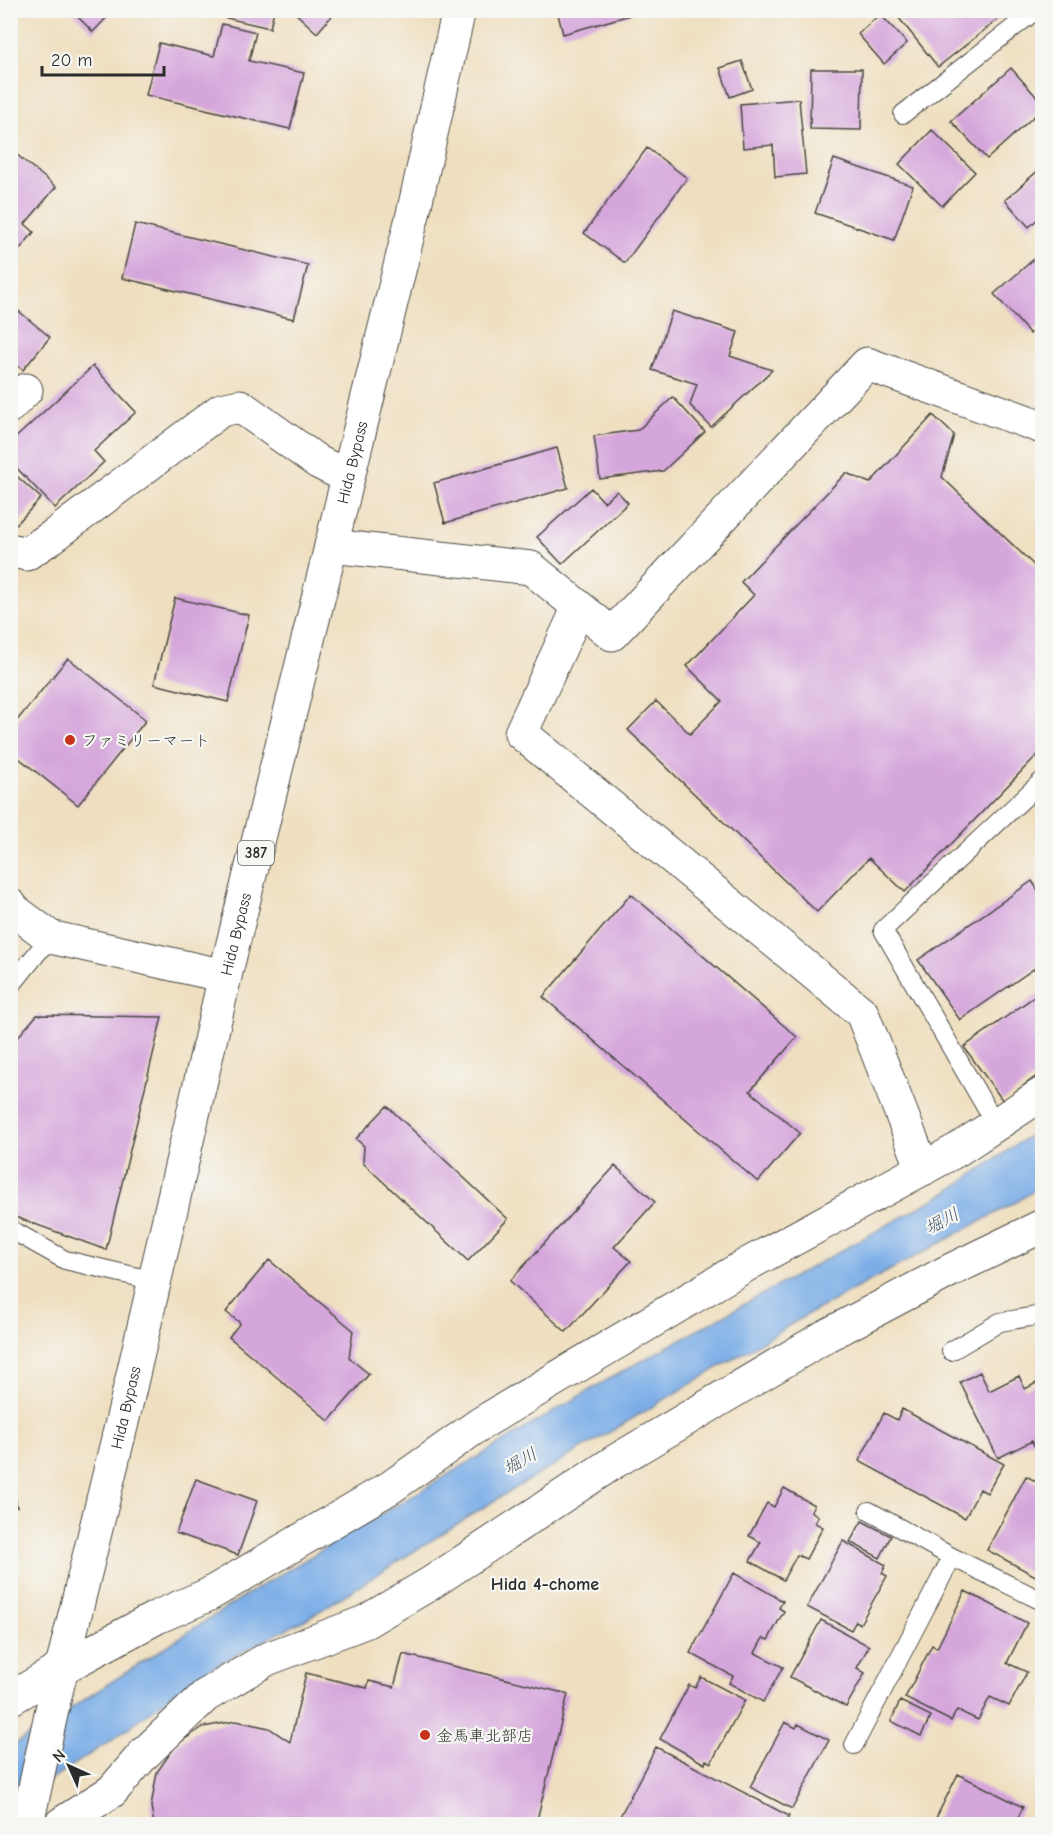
<svg xmlns="http://www.w3.org/2000/svg" width="1053" height="1835" viewBox="0 0 1053 1835" font-family="'Comic Neue','Klee One',sans-serif">
  <rect width="100%" height="100%" fill="#f6f6f2"/>
  <filter id="ink" filterUnits="userSpaceOnUse"><feTurbulence type="fractalNoise" baseFrequency=".0167" numOctaves="2"/><feDisplacementMap in="SourceGraphic" scale="12" xChannelSelector="R" yChannelSelector="G"/><feConvolveMatrix kernelMatrix="1 2 1 2 8 2 1 2 1" color-interpolation-filters="sRGB"/></filter>
  <filter id="wash" filterUnits="userSpaceOnUse"><feTurbulence type="fractalNoise" baseFrequency=".008" numOctaves="4" result="noise"/><feDisplacementMap in="SourceGraphic" scale="24" xChannelSelector="R" yChannelSelector="G"/><feGaussianBlur stdDeviation="1.35" result="paint"/><feColorMatrix in="noise" values="0 0 0 0 0 0 0 0 0 0 0 0 0 0 0 0 0 1.4 0 .05"/><feComposite in="paint" operator="in"/></filter>
  <g filter="url(#wash)">
    <rect width="100%" height="100%" fill="#efdfc0"/>
    <path fill="#7bade7" stroke="#536c89" stroke-width="1.5" d="M1042,1127v58l-24,16 -213,115 -308,183 -187,118 -109,56 -85,64 -105,69v-59l230,-149 359,-214 347,-192z"/>
    <g id="blocks">
      <path fill="#d5a6db" d="M71,10h43l-21,22z
        M224,10h50l-4,18 -48,-11z
        M292,10h45l-20,23z
        M557,10h69l4,5 -67,19z
        M908,10h95l3,3 -68,54 -39,-49z
        M880,14l27,29 -23,21 -26,-30z
        M222,24l34,8 -7,29 55,12 -14,56 -144,-34 13,-52 55,13z
        M742,61l10,28 -22,8 -10,-29z
        M1011,68l31,35v6l-55,50 -36,-38z
        M811,69h51l-1,61 -51,-1z
        M799,99l7,75 -31,3 -2,-32 -30,3 -3,-44z
        M932,130l43,42 -33,34 -43,-42z
        M647,148l40,30 -62,85 -41,-30z
        M10,149l46,38 -31,37 9,8 -19,23 -5,-4z
        M834,159l79,27 -19,54 -79,-27z
        M1042,167v48l-13,12 -24,-27z
        M135,224l173,41 -14,54 -172,-41z
        M1042,252v80l-4,-5 -8,7 -36,-40z
        M10,304l40,33 -27,33 -13,-10z
        M672,311l66,21 -8,24 42,14 -61,57 -21,-22 7,-21 -45,-14z
        M93,366l43,46 -42,39 10,11 -49,46 -45,-47v-18z
        M673,397l32,35 -42,39 -63,8 -6,-43 44,-6z
        M933,415l21,20 -12,42 99,95 1,-1v179l-137,142 -36,-34 -52,54 -189,-182 28,-29 34,33 32,-33 -35,-35 67,-71 -13,-13 105,-109 24,10z
        M557,448l11,40 -123,35 -11,-40z
        M10,470l31,28 -31,33z
        M591,488l13,14 13,-11 11,12 -66,61 -25,-27z
        M175,598l74,17 -21,87 -74,-18z
        M68,658l78,62 -68,85 -68,-54v-22z
        M1032,881l10,15v67l-82,57 -42,-60z
        M631,894l166,143 -47,54 50,42 -42,49 -215,-185z
        M1038,994l4,6v72l-39,29 -39,-54z
        M37,1015l125,2 -56,233 -96,-35v-169z
        M387,1106l121,113 -40,42 -105,-98 1,-17 -8,-7z
        M615,1166l40,36 -41,45 17,14 -65,71 -56,-51z
        M269,1260l84,70 -4,28 20,16 -40,47 -100,-84 11,-14 -14,-11z
        M980,1372l9,19 30,-15 6,13 17,-9v68l-5,3 -5,-10 -34,17 -38,-76z
        M902,1409l102,55 -17,29 -7,-4 -15,29 -106,-57 25,-48 13,7z
        M10,1467l7,40 -7,1z
        M1042,1475v101l-1,3 -54,-29 39,-74 13,7z
        M196,1479l61,22 -19,54 -62,-22z
        M784,1488l30,17 -3,6 7,5 -3,7 8,4 -17,32 -9,-4 -14,25 -33,-19 11,-19 -12,-6 18,-33 7,4z
        M862,1521l29,15 -11,22 -30,-16z
        M843,1541l43,24 -4,8 5,3 -27,48 -4,-3 -5,9 -44,-23z
        M734,1573l49,28 -4,7 5,3 -16,29 -5,-2 -8,15 28,14 -20,35 -34,-19 4,-7 -43,-23z
        M965,1591l62,32 -20,40 20,9 -18,34 -19,-9 -12,23 -21,-10 -6,11 -46,-23 27,-53 5,3z
        M821,1620l48,26 -12,22 8,5 -19,34 -56,-30z
        M403,1654l165,40 -32,130h-382l-3,-18 6,-34 19,-27 27,-18 33,-6 33,7 21,14 16,-69 61,15 2,-7 25,6z
        M701,1677l44,23 -34,63 -5,-3 -1,4 -45,-25 29,-54 6,3z
        M900,1701l31,15 -10,20 -30,-15z
        M785,1722l11,6 2,-4 31,16 -37,69 -42,-22z
        M656,1747l133,69 -4,8h-82l-11,-5 -3,5h-73z
        M958,1774l65,33 -8,17h-82z"/>
    </g>
  </g>
  <g filter="url(#ink)">
    <use href="#blocks" fill-opacity="0" stroke="#484641" stroke-width="1.5"/>
    <g fill="none" stroke-linecap="round" stroke-linejoin="round">
      <defs>
        <path id="service" d="M903,114l133,-104
          M10,987l40,-50
          M996,1125l-113,-195 159,-149
          M10,1229l55,31 90,21
          M951,1351l49,-29 42,-7
          M952,1557l90,44
          M854,1745l98,-188 -83,-46"/>
        <path id="minor" d="M10,406l16,-16
          M331,546l200,22 81,66 255,-270 175,63
          M10,550l16,4 26,-17 169,-127 19,-4 78,56 30,15
          M579,607l-58,126 341,280 61,156
          M10,905l5,6 35,26 175,39
          M10,1699l52,-31 95,-51 51,-22 183,-108 89,-63 268,-160 209,-114 85,-56
          M61,1824l51,-33 32,-37 61,-58 62,-37 98,-37 66,-39 183,-121 212,-126 125,-66 91,-44"/>
        <g id="trunk">
          <path id="s1" d="M27,1824l28,-128 67,-274 103,-446 188,-762 46,-204"/>
        </g>
      </defs>
      <use href="#service" stroke="#484641" stroke-width="20"/>
      <use href="#minor" stroke="#484641" stroke-width="35"/>
      <use href="#trunk" stroke="#484641" stroke-width="35"/>
      <use href="#service" stroke="#fff" stroke-width="18"/>
      <use href="#minor" stroke="#fff" stroke-width="33"/>
      <use href="#trunk" stroke="#fff" stroke-width="33"/>
    </g>
  </g>
  <g fill="#c8321e" stroke="#f6f6f2" stroke-width="2">
    <circle cx="70" cy="740" r="6"/>
    <circle cx="425" cy="1735" r="6"/>
  </g>
  <g text-anchor="middle" stroke-width="4.5" stroke-linejoin="round" paint-order="stroke">
    <rect fill="#f6f6f2" stroke="#686867" stroke-width="1.5" x="238" y="841" width="36" height="24" rx="4.5"/>
    <g font-size="15" font-weight="bold" fill="#2b2b2b">
      <text x="256" y="858">387</text>
    </g>
    <g font-size="16" fill="#2b2b2b" stroke="#f6f6f2">
      <text dy="6" stroke="none"><textPath href="#s1" startOffset="1400">Hida Bypass</textPath></text>
      <text dy="6" stroke="none"><textPath href="#s1" startOffset="914">Hida Bypass</textPath></text>
      <text dy="6" stroke="none"><textPath href="#s1" startOffset="428">Hida Bypass</textPath></text>
    </g>
    <g font-size="16" fill="#2b2b2b" stroke="#f6f6f2" text-anchor="start">
      <text x="82" y="746">ファミリーマート</text>
      <text x="437" y="1741">金馬車北部店</text>
    </g>
    <g font-size="18" font-style="italic" fill="#47586d" stroke="#f6f6f2">
      <text transform="translate(942 1221) rotate(-28)" y="6">堀川</text>
      <text transform="translate(520 1461) rotate(-30)" y="6">堀川</text>
    </g>
    <g font-size="18" font-weight="bold" fill="#2b2b2b" stroke="#f6f6f2">
      <text x="545" y="1590">Hida 4-chome</text>
    </g>
  </g>
  <rect width="1053" height="1835" fill="none" stroke="#f6f6f2" stroke-width="36"/>
  <g transform="translate(69 1766) rotate(315)" stroke="#f6f6f2" stroke-width="4.5" paint-order="stroke">
  <path d="M0-4.5L10 22L0 15L-10 22Z" fill="#2b2b2b"/>
  <text y="-9" font-size="16" font-weight="bold" text-anchor="middle" fill="#2b2b2b">N</text>
  </g>
  <path d="M42 66v9h122v-9" fill="none" stroke="#2b2b2b" stroke-width="3"/>
  <text x="51" y="66" font-size="18" fill="#2b2b2b" stroke="#f6f6f2" stroke-width="4.5" paint-order="stroke">20 m</text>
</svg>
